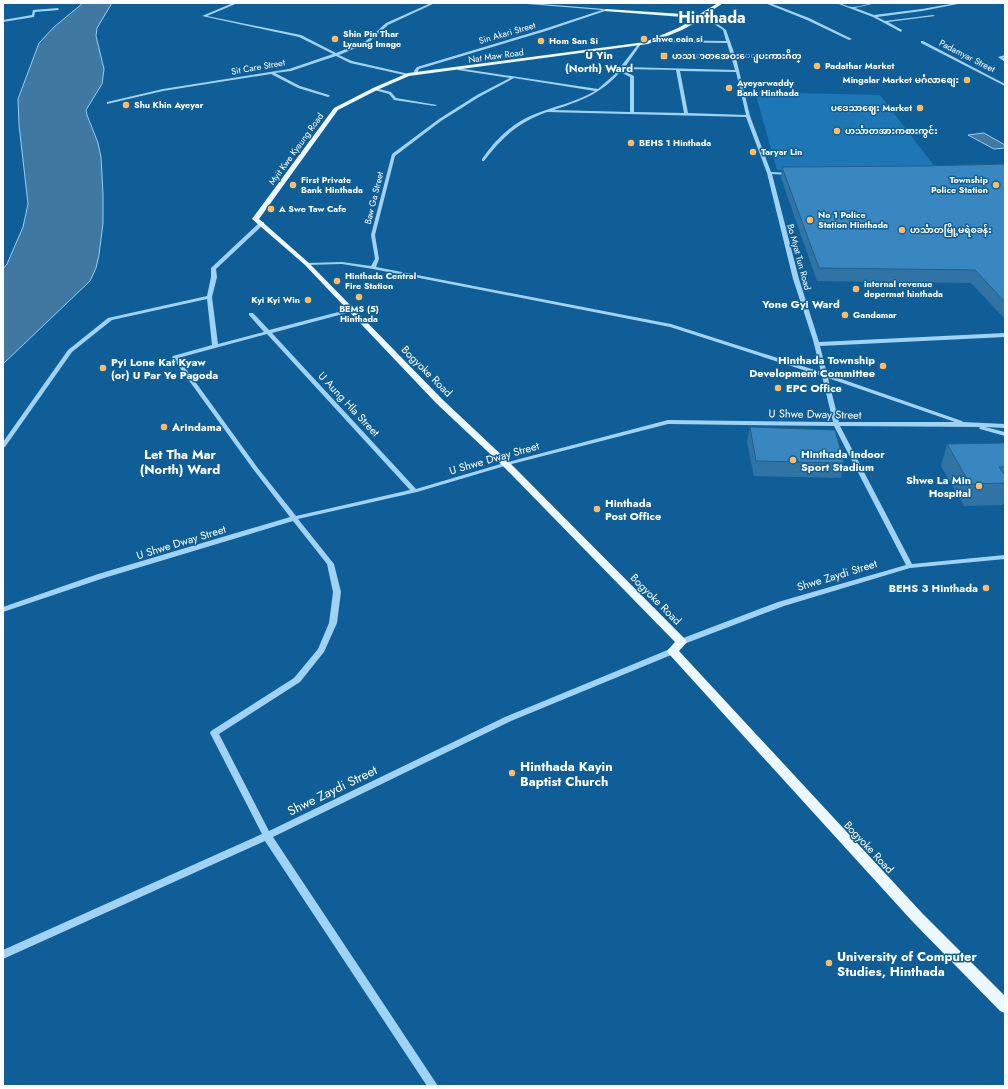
<svg xmlns="http://www.w3.org/2000/svg" width="1008" height="1089" viewBox="0 0 1008 1089" font-family="Jost,'Noto Sans Myanmar',sans-serif">
  <rect width="100%" height="100%" fill="#105e97"/>
  <path fill="#1e77b5" d="M755,92l125,3 55,72 1,4 -159,-1z"/>
  <path fill="#4078a1" stroke="#91cff8" d="M83,3h29l-15,25 -1,8 8,33 -2,15 -16,26 1,5 11,28 3,14 2,37v29l-4,32 -3,13 -6,13 -87,83v-95l4,-5 16,-37 5,-23 -9,-79 -1,-26 21,-56 15,-16z
    M984,133l21,12v3l-11,1 -26,-14z"/>
  <g fill="none" stroke-linecap="round" stroke-linejoin="round">
    <path fill="#a0d2f4" fill-rule="evenodd" d="M233,3h5l-31,13 94,19 35,18 30,-12 20,-18 45,-20h4l-47,22 -20,18 -29,12 13,6 57,13v2l-59,-13 -14,-7 -45,15 -16,2 25,13 29,9 1,1 -2,1 -30,-9 -27,-14 -108,17 -56,13v-2l56,-13 126,-20 44,-15 -34,-17 -97,-21z
      M515,3h15l74,6 -2,1z
      M765,3h5l39,15 43,21 -3,1 -42,-20z
      M836,3c6,0 11,4 17,4 7,0 15,-4 23,-4l-21,5 19,7 48,-6 34,-6h7l-41,8 -45,6 8,4 48,-6 2,1 -47,6 14,8 -1,2 -28,-15z
      M58,8l1,2 -24,2 -1,5 -31,5v-2l29,-5 1,-5z
      M605,9l3,1 -62,21 -127,38 -1,2v4l-3,-1 -1,-3 3,-4 127,-38z
      M708,17l18,13 10,28 14,58 21,56 20,1 2,1 -2,1 -19,-1 27,105 20,63 186,-9v4l-185,9 7,28 135,47 1,1 42,2v4l-20,-1 20,5v4l-25,-7 -1,-1 1,-1 -140,-1 72,138 93,-9v4l-95,9 -126,38 -100,38h-6l-1,-2 1,-2 100,-38 128,-37 -72,-139 -166,-2 -160,41 -91,27 -119,27 36,45 7,28 -4,31 -13,29 -24,30 -81,52 50,97 236,-114 165,-68h6l1,2 -1,2 -165,68 -238,116 165,249h-11l-162,-245 -262,118v-9l259,-116 -52,-101 1,-2 83,-53 24,-29 11,-26 4,-31 -6,-28 -34,-43 -189,57 -101,34v-5l95,-33 192,-57 -37,-48 -81,-112 1,-1 39,-11 -5,-46 -95,21 -40,32 -67,95 -2,1v-6l65,-92 40,-32 99,-22 4,-19v-9l49,-46h4v2l-48,45 1,8 -5,20 6,47 46,-12 -15,-17v-2h4l16,17 81,-21h4v2l-82,22 144,156 88,-26 164,-43 165,2 -11,-46 -152,-49 -297,-58 -31,-5 -35,1 -2,-1 2,-1 35,-1 29,4 4,-7 -4,-24 21,-81 47,-35 38,-24 33,-17 -52,-8 -1,-2 141,21 17,-15 24,-31 2,1 -16,23 110,3 -8,-27 -74,-1 -2,-1 2,-1 73,1 -3,-11 -16,-11zM623,69l53,1 8,43 -50,-1v-36l-12,-6zM680,71l56,1 10,43 -58,-2zM620,72l10,5v35l-76,-2c26,-9 47,-16 66,-38zM514,78l81,13c-18,11 -40,15 -60,23 -23,9 -39,25 -53,45v2h2c19,-25 34,-38 63,-49l199,5 21,56 26,106 20,61 8,32 -150,-48 -295,-57 3,-8 -4,-24 20,-79 46,-35 38,-24zM267,334l143,156 -114,26 -39,-49 -79,-109zM828,378l127,44h-116z
      M921,41h2l82,43v2l-84,-43z
      M1005,55v2h-2l2,2v3l-7,-5z
      M375,88l16,4 5,6 41,7 -2,1 -41,-6 -5,-6 -15,-4v-2z"/>
    <path fill="#edf7ff" fill-rule="evenodd" d="M718,3h5l-16,11 5,2v2l-10,1 -20,11 -34,14 -239,32 -32,14 -39,20 -79,109 50,44 133,136 67,63 176,177 2,3 -8,9 243,262 83,83v17l-5,-2 -88,-90 -243,-267 -2,-3 8,-9 -172,-176 -67,-63 -131,-138 -53,-46 82,-111 39,-20 35,-15 237,-31 33,-14 18,-10 -92,-7 2,-2 92,6z"/>
  </g>
  <path fill="#3074a5" d="M1005,164v155l-34,-36 -154,-2 -36,-103 1,-11 142,-1z
    M750,427l94,36 -3,15 -87,-2 -7,-34z
    M1005,443v55l-2,7 -39,1 -23,-40 6,-22z"/>
  <path fill="#3887c0" stroke="#275e86" d="M1005,164v138l-30,-32 -156,-2 -37,-101 142,-1z
    M750,427l85,3 9,33 -88,-2z
    M1005,443v24h-6l6,8v8l-35,1 -23,-40z"/>
  <g fill="#ffbc63" stroke="#105e97" stroke-width="1.5">
    <circle cx="335" cy="39" r="4"/>
    <circle cx="644" cy="39" r="4"/>
    <circle cx="541" cy="41" r="4"/>
    <rect x="660" y="52" width="8" height="8" rx="2"/>
    <circle cx="817" cy="66" r="4"/>
    <circle cx="967" cy="80" r="4"/>
    <circle cx="729" cy="88" r="4"/>
    <circle cx="126" cy="105" r="4"/>
    <circle cx="920" cy="108" r="4"/>
    <circle cx="837" cy="131" r="4"/>
    <circle cx="631" cy="143" r="4"/>
    <circle cx="753" cy="152" r="4"/>
    <circle cx="293" cy="185" r="4"/>
    <circle cx="996" cy="185" r="4"/>
    <circle cx="271" cy="209" r="4"/>
    <circle cx="810" cy="220" r="4"/>
    <circle cx="902" cy="230" r="4"/>
    <circle cx="337" cy="281" r="4"/>
    <circle cx="856" cy="289" r="4"/>
    <circle cx="359" cy="297" r="4"/>
    <circle cx="308" cy="300" r="4"/>
    <circle cx="845" cy="315" r="4"/>
    <circle cx="883" cy="366" r="4"/>
    <circle cx="103" cy="368" r="4"/>
    <circle cx="778" cy="388" r="4"/>
    <circle cx="164" cy="427" r="4"/>
    <circle cx="793" cy="460" r="4"/>
    <circle cx="979" cy="486" r="4"/>
    <circle cx="597" cy="509" r="4"/>
    <circle cx="986" cy="588" r="4"/>
    <circle cx="512" cy="773" r="4"/>
    <circle cx="829" cy="963" r="4"/>
  </g>
  <g text-anchor="middle" stroke-width="3" stroke-linejoin="round" paint-order="stroke">
    <g font-size="9" fill="#fff" stroke="#105e97">
      <text transform="translate(507 33) rotate(-16)" y="3">Sin Akari Street</text>
      <text transform="translate(496 56) rotate(-8)" y="3">Nat Maw Road</text>
      <text transform="translate(967 56) rotate(27)" y="3">Padamyar Street</text>
      <text transform="translate(258 67) rotate(-10)" y="3">Sit Care Street</text>
      <text transform="translate(296 149) rotate(-54)" y="3">Myit Kwe Kyaung Road</text>
      <text transform="translate(374 198) rotate(-76)" y="3">Baw Ga Street</text>
      <text transform="translate(799 257) rotate(75)" y="3">Bo Myat Tun Road</text>
    </g>
    <g font-size="9" font-weight="bold" fill="#fff" stroke="#105e97" text-anchor="start">
      <text x="343" y="37">Shin Pin Thar<tspan x="343" dy="10">Lyaung Image</tspan></text>
      <text x="652" y="42">shwe eain si</text>
      <text x="549" y="44">Hom San Si</text>
      <text x="672" y="59">ဟသၤာတအေဝးေျပးကားဂိတ္</text>
      <text x="825" y="69">Padathar Market</text>
      <text x="959" y="83" text-anchor="end">Mingalar Market မင်္ဂလာစျေး</text>
      <text x="737" y="86">Ayeyarwaddy<tspan x="737" dy="10">Bank Hinthada</tspan></text>
      <text x="134" y="108">Shu Khin Ayeyar</text>
      <text x="912" y="111" text-anchor="end">ပဒေသာဈေး Market</text>
      <text x="845" y="134">ဟင်္သာတအားကစားကွင်း</text>
      <text x="639" y="146">BEHS 1 Hinthada</text>
      <text x="761" y="155">Taryar Lin</text>
      <text x="301" y="183">First Private<tspan x="301" dy="10">Bank Hinthada</tspan></text>
      <text x="988" y="183" text-anchor="end">Township<tspan x="988" dy="10">Police Station</tspan></text>
      <text x="279" y="212">A Swe Taw Cafe</text>
      <text x="818" y="218">No 1 Police<tspan x="818" dy="10">Station Hinthada</tspan></text>
      <text x="910" y="233">ဟင်္သာတမြို့မရဲစခန်း</text>
      <text x="345" y="279">Hinthada Central<tspan x="345" dy="10">Fire Station</tspan></text>
      <text x="864" y="287">internal revenue<tspan x="864" dy="10">depermat hinthada</tspan></text>
      <text x="300" y="303" text-anchor="end">Kyi Kyi Win</text>
      <text x="359" y="312" text-anchor="middle">BEMS (5)<tspan x="359" dy="10">Hinthada</tspan></text>
      <text x="853" y="318">Gandamar</text>
    </g>
    <g font-size="11" font-weight="bold" fill="#fff" stroke="#105e97">
      <text x="599" y="59">U Yin<tspan x="599" dy="13">(North) Ward</tspan></text>
      <text x="801" y="308">Yone Gyi Ward</text>
    </g>
    <g font-size="11" font-weight="bold" fill="#fff" stroke="#105e97" text-anchor="start">
      <text x="875" y="364" text-anchor="end">Hinthada Township<tspan x="875" dy="13">Development Committee</tspan></text>
      <text x="111" y="366">Pyi Lone Kat Kyaw<tspan x="111" dy="13">(or) U Par Ye Pagoda</tspan></text>
      <text x="786" y="392">EPC Office</text>
      <text x="172" y="431">Arindama</text>
      <text x="801" y="458">Hinthada Indoor<tspan x="801" dy="13">Sport Stadium</tspan></text>
      <text x="971" y="484" text-anchor="end">Shwe La Min<tspan x="971" dy="13">Hospital</tspan></text>
      <text x="605" y="507">Hinthada<tspan x="605" dy="13">Post Office</tspan></text>
      <text x="978" y="592" text-anchor="end">BEHS 3 Hinthada</text>
    </g>
    <g font-size="11" fill="#fff" stroke="#105e97">
      <text transform="translate(427 371) rotate(45)" y="4">Bogyoke Road</text>
      <text transform="translate(349 404) rotate(47)" y="4">U Aung Hla Street</text>
      <text transform="translate(815 414) rotate(1)" y="4">U Shwe Dway Street</text>
      <text transform="translate(494 458) rotate(-16)" y="4">U Shwe Dway Street</text>
      <text transform="translate(181 542) rotate(-17)" y="4">U Shwe Dway Street</text>
      <text transform="translate(837 575) rotate(-17)" y="4">Shwe Zaydi Street</text>
      <text transform="translate(656 599) rotate(45)" y="4">Bogyoke Road</text>
      <text transform="translate(869 847) rotate(47)" y="4">Bogyoke Road</text>
    </g>
    <g font-size="13" font-weight="bold" fill="#fff" stroke="#105e97">
      <text x="180" y="459">Let Tha Mar<tspan x="180" dy="15">(North) Ward</tspan></text>
    </g>
    <g font-size="13" font-weight="bold" fill="#fff" stroke="#105e97" text-anchor="start">
      <text x="520" y="771">Hinthada Kayin<tspan x="520" dy="15">Baptist Church</tspan></text>
      <text x="837" y="961">University of Computer<tspan x="837" dy="15">Studies, Hinthada</tspan></text>
    </g>
    <g font-size="13" fill="#fff" stroke="#105e97">
      <text transform="translate(332 790) rotate(-26)" y="5">Shwe Zaydi Street</text>
    </g>
    <g font-size="16" font-weight="bold" fill="#fff" stroke="#105e97">
      <text x="712" y="23">Hinthada</text>
    </g>
  </g>
  <rect width="1008" height="1089" fill="none" stroke="#ffffff" stroke-width="8"/>
</svg>
